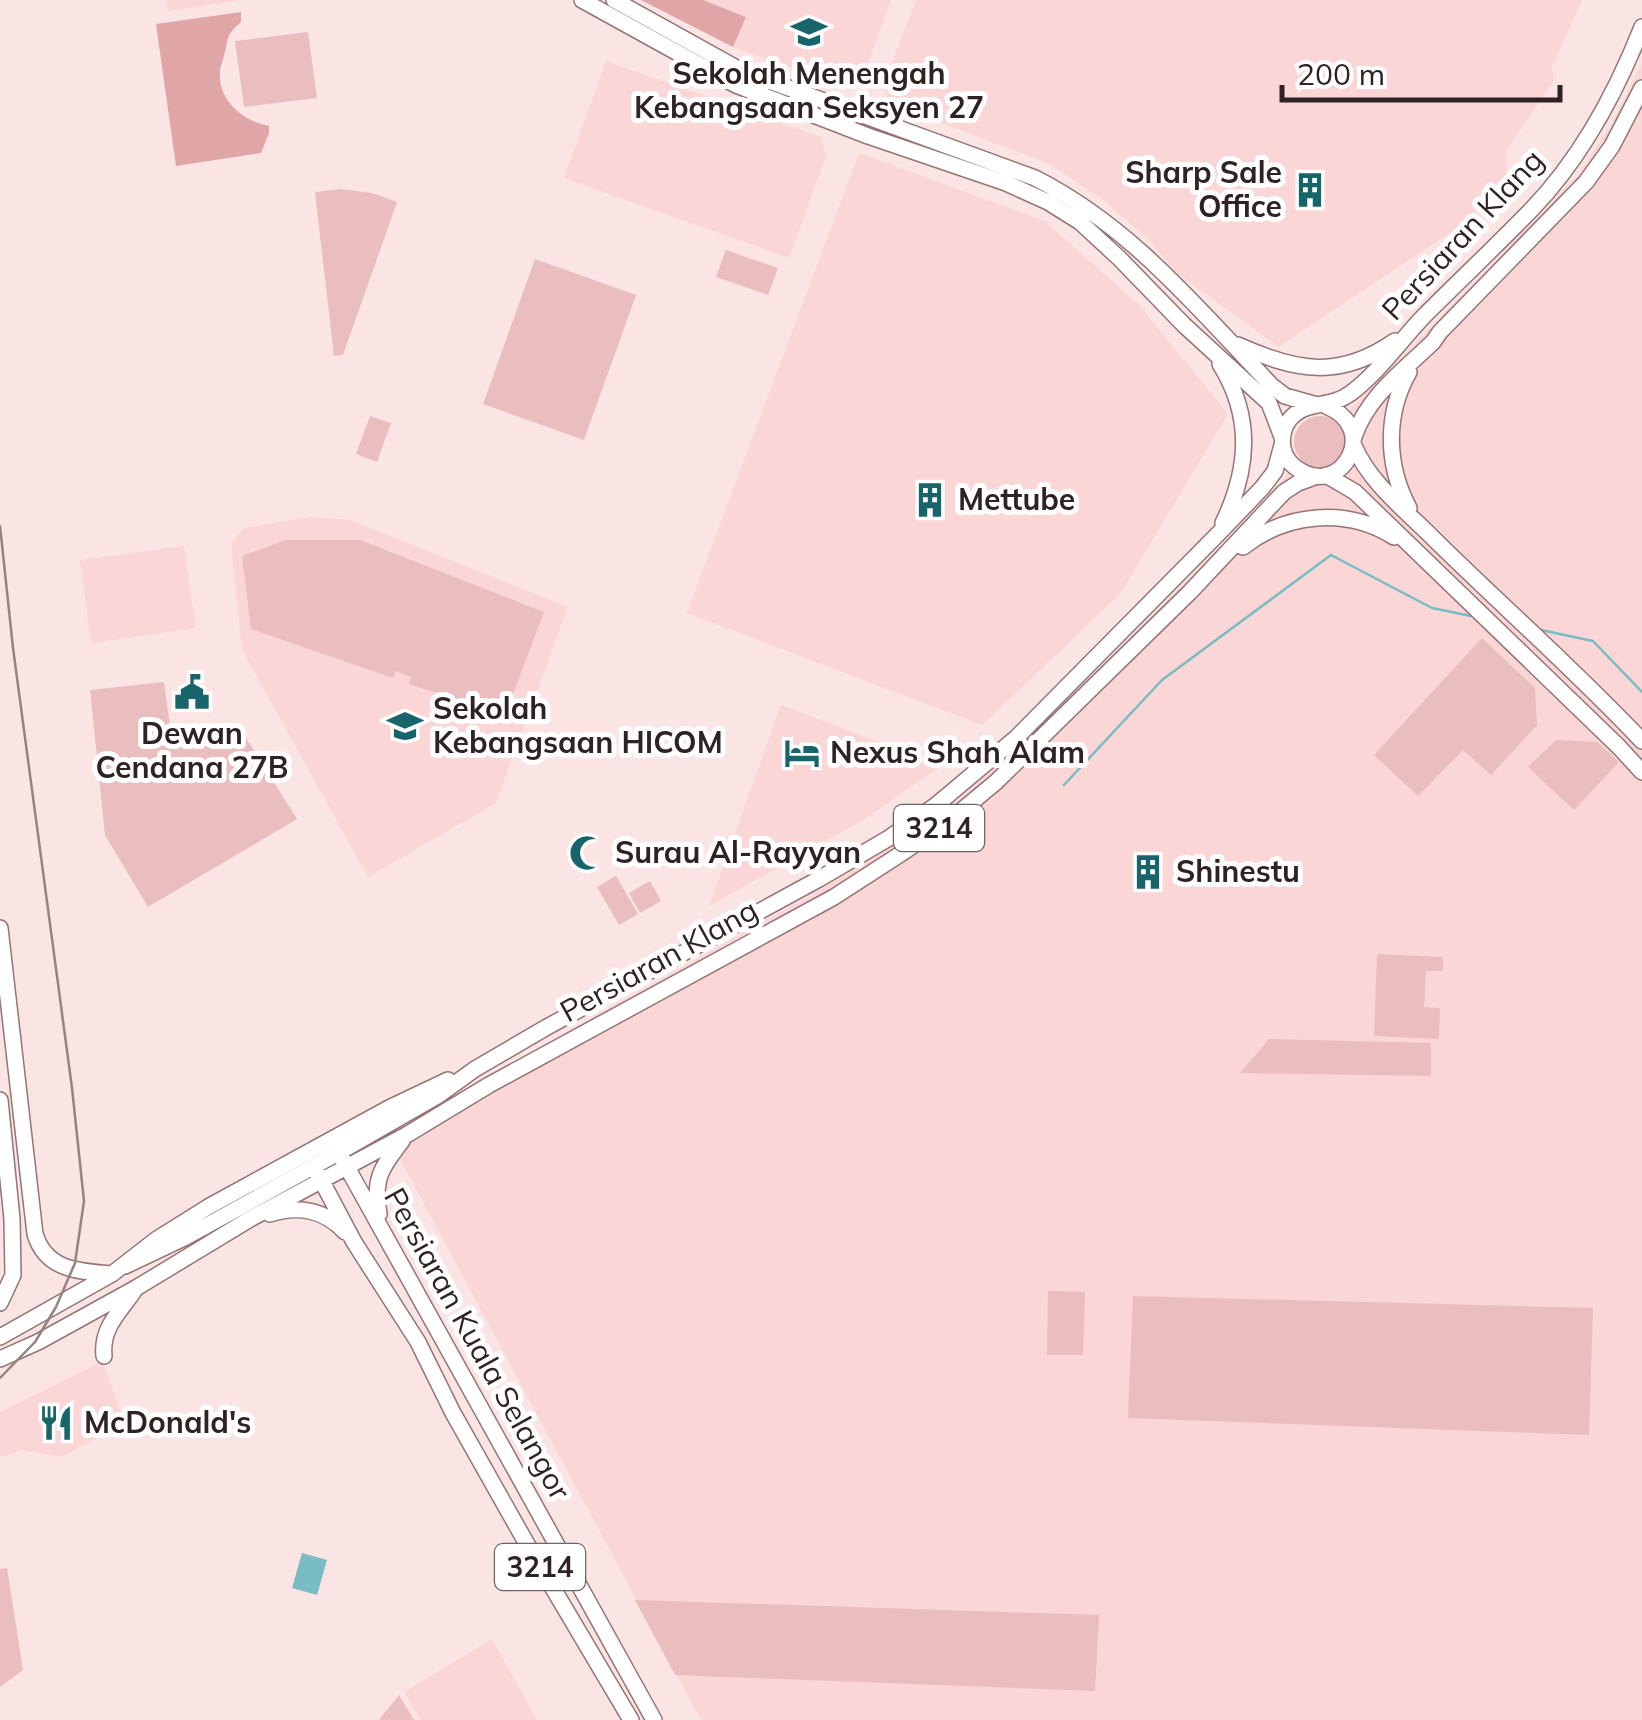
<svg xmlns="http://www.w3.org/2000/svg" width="1642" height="1720" viewBox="0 0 1642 1720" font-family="Mulish,sans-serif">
  <rect width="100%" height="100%" fill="#fbe4e4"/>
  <path fill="#fad6d6" d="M166,0h77l-75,11z
    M703,0h188l-30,82 -9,8 -119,-43 13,-30z
    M916,0h666l-30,67 2,14 -49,71 3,26 -54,52 -175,117 -101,-73 -31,-36 -48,-41 -49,-33 -161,-61 -6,-16z
    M606,61l215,76 5,19 -37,102 -225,-80z
    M1642,63v1657h-941l-315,-587 434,-243 123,-76 94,-84 80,-79 108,-109 56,-61 297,-306 33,-50z
    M859,153l186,68 95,85 88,108 -108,180 -138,131 -295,-112z
    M310,517l40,3 218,87 -72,196 -128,74 -126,-227 -11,-107 13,-15z
    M184,546l12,82 -105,15 -11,-83z
    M781,705l161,61 -81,55 -152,85z
    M102,1362l23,61 -63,34 -40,-7 -22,7v-45z
    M492,1639l45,81h-116l-17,-28z"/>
  <path fill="#eabdbe" d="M308,32l9,66 -73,9 -9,-66z
    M341,189l31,4 25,9 -54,153 -9,1 -19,-164z
    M726,250l52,18 -10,27 -52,-18z
    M535,259l101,36 -52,145 -101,-36z
    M370,416l21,7 -14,39 -21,-8z
    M1294 442a26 26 0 1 1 52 0a26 26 0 1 1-52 0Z
    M286,540h74l184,72 -39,103 -96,-31 2,-7 -15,-6 -3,7 -142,-49 -9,-73z
    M1482,638l53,50 2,37 -46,50 -28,-25 -45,46 -44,-41z
    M164,682l7,51 67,-8 59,94 -149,88 -43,-72 -15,-145z
    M1556,740l41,2 22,20 -45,48 -46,-43z
    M616,876l22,38 -19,11 -22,-38z
    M650,881l11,20 -21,12 -11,-20z
    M1377,954l66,3v14h-17l-2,36 16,1 -1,31 -65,-3z
    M1269,1039l162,4v33l-191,-3z
    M1048,1291l37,1 -2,63h-36z
    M1133,1296l460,12 -4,127 -461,-17z
    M7,1568l16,102 -23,17v-118z
    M635,1600l464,15 -4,76 -420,-16z
    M399,1695l15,25h-35z"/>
  <path fill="#dfa5a7" d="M641,0h62l43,17 -13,30z
    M241,12v10c-16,14 -12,15 -17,34 -1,5 -4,10 -4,16 -2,29 23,49 49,54v7l-8,20 -85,13 -20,-142z"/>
  <path fill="#79bcc3" d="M302,1553l25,7 -10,35 -25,-7z"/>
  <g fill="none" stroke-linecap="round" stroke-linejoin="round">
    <path stroke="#79bcc3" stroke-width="2.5" d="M1541,630l52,11 49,51
      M1064,785l98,-105 169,-125 101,53 39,8"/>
    <defs>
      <path id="major" d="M582,0l154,85 132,51 138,47 42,19 32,20 39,36 65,67 85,78 13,34
        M614,0l128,71 293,107c97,49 163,131 237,208l13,10 32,9
        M1238,345c58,26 101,35 157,-4
        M1220,364c33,53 29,105 3,159
        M1409,372c-24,42 -23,93 0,136
        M1326,406c55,22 16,90 -25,65 -9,-5 -16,-13 -18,-23 -2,-13 2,-26 12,-34 16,-13 36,-6 56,-21 28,-21 49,-52 73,-77 36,-36 73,-71 108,-107 50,-52 84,-116 110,-182
        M1354,437c13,-40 50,-67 79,-95l7,-10 146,-150 26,-36 30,-58
        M1354,446c16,37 51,64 79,92 69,68 142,132 209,203
        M1326,475l29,17 264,255 23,25
        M1243,547c43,-34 103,-40 151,-10
        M0,928l35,306c11,36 42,37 75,40
        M0,1100l12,119 1,56 -13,28
        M343,1160l311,560
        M318,1174l36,68 64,100 35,71 75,133 103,174
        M270,1214c28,-9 55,-4 75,18
        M379,1214c-6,-35 2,-46 23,-73
        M125,1266l61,-29 152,-84 101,-58 36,-26 72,-42 272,-148 70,-41 46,-32 81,-68 201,-203 45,-47 13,-17 7,-26
        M0,1337l112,-63 45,-35 51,-32 181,-99 59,-28
        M104,1356c-3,-28 15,-43 30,-65
        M0,1359l38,-17 98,-54 114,-69 158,-85 81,-49 345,-188 65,-42 50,-34 47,-39 194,-190 94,-100 14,-9 19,-7"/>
    </defs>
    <use href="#major" stroke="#957474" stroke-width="18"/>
    <use href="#major" stroke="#fff" stroke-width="15"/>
    <path stroke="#958383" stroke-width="2.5" d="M0,526l13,122 59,440 12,113 -9,62 -19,44 -21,35 -35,36"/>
  </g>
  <defs>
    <symbol id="school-bare" viewBox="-9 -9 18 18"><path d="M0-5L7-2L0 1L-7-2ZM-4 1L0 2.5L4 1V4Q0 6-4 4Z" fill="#17656b" stroke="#fff" stroke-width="2.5" paint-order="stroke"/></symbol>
    <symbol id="building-bare" viewBox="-9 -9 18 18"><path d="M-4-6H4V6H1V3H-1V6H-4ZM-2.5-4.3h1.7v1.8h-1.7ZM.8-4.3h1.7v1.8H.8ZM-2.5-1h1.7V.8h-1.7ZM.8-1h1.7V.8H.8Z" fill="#17656b" stroke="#fff" stroke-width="2.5" paint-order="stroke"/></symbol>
    <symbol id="civic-bare" viewBox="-9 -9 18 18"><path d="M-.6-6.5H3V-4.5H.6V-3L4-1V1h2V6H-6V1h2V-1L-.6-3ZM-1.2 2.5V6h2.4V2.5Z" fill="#17656b" stroke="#fff" stroke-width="2.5" paint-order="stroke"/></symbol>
    <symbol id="hotel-bare" viewBox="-9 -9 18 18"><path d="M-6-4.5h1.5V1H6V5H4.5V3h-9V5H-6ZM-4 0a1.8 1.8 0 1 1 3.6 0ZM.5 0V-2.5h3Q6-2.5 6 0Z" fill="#17656b" stroke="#fff" stroke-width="2.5" paint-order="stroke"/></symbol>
    <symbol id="mosque-bare" viewBox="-9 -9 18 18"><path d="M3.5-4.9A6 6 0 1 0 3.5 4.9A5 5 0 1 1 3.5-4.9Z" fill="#17656b" stroke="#fff" stroke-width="2.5" paint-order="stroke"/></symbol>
    <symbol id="restaurant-bare" viewBox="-9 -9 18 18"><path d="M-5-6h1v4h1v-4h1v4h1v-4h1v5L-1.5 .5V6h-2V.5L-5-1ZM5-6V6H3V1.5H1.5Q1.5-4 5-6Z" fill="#17656b" stroke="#fff" stroke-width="2.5" paint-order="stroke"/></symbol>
  </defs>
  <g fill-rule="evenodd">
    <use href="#school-bare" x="784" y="7" width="50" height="50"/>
    <use href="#building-bare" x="1285" y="165" width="50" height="50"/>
    <use href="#building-bare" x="905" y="475" width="50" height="50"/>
    <use href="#civic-bare" x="167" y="667" width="50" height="50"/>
    <use href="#school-bare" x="380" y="701" width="50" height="50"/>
    <use href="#hotel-bare" x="777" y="728" width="50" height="50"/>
    <use href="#mosque-bare" x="562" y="828" width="50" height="50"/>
    <use href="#building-bare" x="1123" y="847" width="50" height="50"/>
    <use href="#restaurant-bare" x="31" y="1398" width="50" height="50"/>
  </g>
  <g text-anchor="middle" stroke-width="10" stroke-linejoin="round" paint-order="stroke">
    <g fill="#fff" stroke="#6d6464" stroke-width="2.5">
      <rect x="894" y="805" width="90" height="46" rx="8"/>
      <rect x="495" y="1544" width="90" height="46" rx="8"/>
    </g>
    <g font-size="28" font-weight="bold" fill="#2f2222">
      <text x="939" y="838">3214</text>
      <text x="540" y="1577">3214</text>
    </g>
    <g font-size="30" font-weight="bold" fill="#2f2222" stroke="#fff" text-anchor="start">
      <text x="809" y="84" text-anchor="middle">Sekolah Menengah<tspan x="809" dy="34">Kebangsaan Seksyen 27</tspan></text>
      <text x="1282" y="183" text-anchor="end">Sharp Sale<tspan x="1282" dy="34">Office</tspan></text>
      <text x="958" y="510">Mettube</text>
      <text x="433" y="719">Sekolah<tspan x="433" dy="34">Kebangsaan HICOM</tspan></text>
      <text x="192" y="744" text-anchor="middle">Dewan<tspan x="192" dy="34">Cendana 27B</tspan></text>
      <text x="830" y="763">Nexus Shah Alam</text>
      <text x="615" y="863">Surau Al-Rayyan</text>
      <text x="1176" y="882">Shinestu</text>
      <text x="84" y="1433">McDonald's</text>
    </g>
    <g font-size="30" fill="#2f2222" stroke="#fff">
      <text transform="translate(1463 235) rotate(-47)" y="10">Persiaran Klang</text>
      <text transform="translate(659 961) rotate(-29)" y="10">Persiaran Klang</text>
      <text transform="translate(477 1344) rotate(61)" y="10">Persiaran Kuala Selangor</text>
    </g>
  </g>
  <path d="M1282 85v15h278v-15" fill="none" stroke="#2f2222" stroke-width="5"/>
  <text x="1297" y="85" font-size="30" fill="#2f2222" stroke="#ffffff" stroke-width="8" paint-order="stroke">200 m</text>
</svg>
